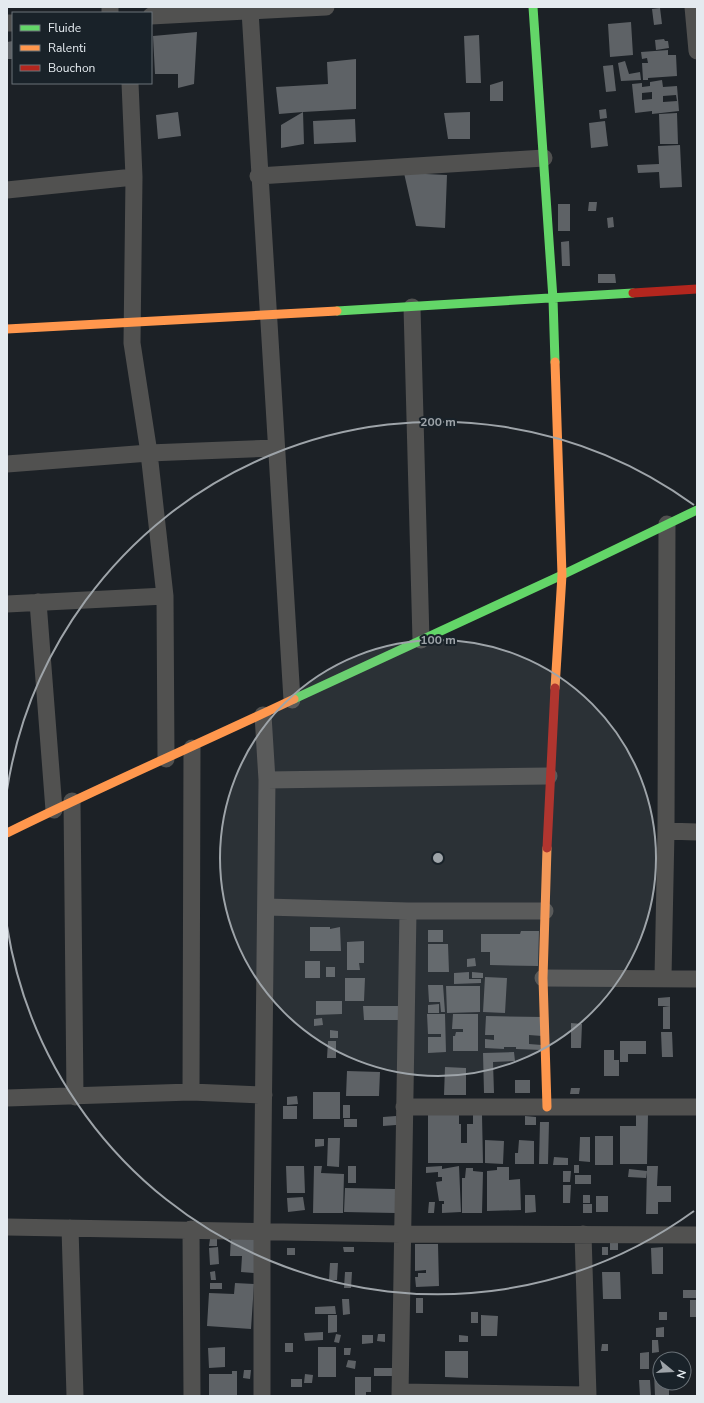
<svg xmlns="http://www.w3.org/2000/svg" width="704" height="1403" viewBox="0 0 704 1403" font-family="'Nunito Sans',sans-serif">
  <rect width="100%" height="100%" fill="#1c2126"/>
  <path fill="#5e6266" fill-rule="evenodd" d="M660,8l2,16 -8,1 -2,-16z
    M631,22l2,33 -23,2 -2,-33z
    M197,32l-3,52 -16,4v-14h-23l-2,-38z
    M479,35l2,48h-15l-2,-47z
    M664,39l1,2h3l1,7 -13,2 -1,-10z
    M13,41v18h-6v-17z
    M668,50v5h8l1,21 -29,2v2h-5l-1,-17h6l-1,-5 -5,1 -1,-7z
    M356,59v50l-53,3 1,32 -23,4v-23l22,-13 -24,2 -3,-27 52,-3 -1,-22z
    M625,61l4,13 11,-2 1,8 -20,1 -3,-18z
    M613,65l3,26 -10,1 -3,-26z
    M662,80l1,7 14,-1 2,25 -27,3v-3l-17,2 -3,-29 10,-1v4l8,-1v-4zM652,92v7l-10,1v-7zM676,95l1,6 -14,1v-6z
    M503,81v20h-13v-16z
    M606,109l1,9 -7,1 -1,-9z
    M178,112l3,24 -23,3 -2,-24z
    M470,112v27h-22l-4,-26z
    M677,113l1,31h-18l-1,-30z
    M355,119l1,23 -42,2 -1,-23z
    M605,121l3,25 -17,2 -2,-25z
    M680,145l2,42 -22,1 -1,-16 -21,1 -1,-8 22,-1 -1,-18z
    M404,173l43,2 -2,53 -29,-2z
    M589,202h8l-1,9h-8z
    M558,204h12v27h-12z
    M613,217l1,10 -6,1 -1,-10z
    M569,241l1,25h-8l-1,-24z
    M598,274h17l1,9h-18z
    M310,927h20v2l10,-2 1,24h-31z
    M428,930h15v12h-15z
    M521,931h18l-1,35 -48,-1v-13h-9v-18h39z
    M364,941v22h-5l1,7h-13v-28z
    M428,944h20l1,28h-21z
    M475,958l1,8 -9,1v-8z
    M305,961h15v17h-15z
    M326,967h9v10h-9z
    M469,972v7h12v4l-27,1v-11z
    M472,972l11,1v5h-11z
    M485,977l22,1 -2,35 -22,-1z
    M345,978h20l-1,23h-19z
    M428,985h15l2,27h-4l-1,-10h-11z
    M446,986h34v26l-33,1z
    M670,997v9h-12v-8z
    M316,1001h26v13l-26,1z
    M439,1004v9h-11v-8z
    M363,1006h35l1,14h-35z
    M670,1006v23h-7v-22z
    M427,1014h18l1,38 -18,1v-16h13v-3h-13z
    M453,1014h25v37h-25v-15h2l1,-4h7v-3h-11z
    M486,1016l57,1 -1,19 -13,-1v9l13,1v5l-26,-1v-2h-12v2l-19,-1v-9l9,1v-5h-9z
    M322,1018l1,7 -9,1v-7z
    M571,1023l11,1 -1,24h-10z
    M330,1030l8,1v7h-8z
    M661,1032h11l1,25h-11z
    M328,1041h8v17h-9z
    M620,1041h26v13h-18v8h-8z
    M604,1050h10v10h5v16h-15z
    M514,1052l1,9 -22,1 1,31h-10l-1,-40z
    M445,1067l21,1v27h-22z
    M347,1071l33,1 -1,24h-33z
    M515,1080h15v13h-15z
    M571,1088h9l-1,6h-9z
    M313,1092h27v27h-27z
    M297,1096l1,8 -11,1v-8z
    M343,1105h7v13h-7z
    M283,1106h14v13h-14z
    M636,1114h12l-1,50h-27v-38h16z
    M428,1115h31v9h2v19h6v-19h6v-9h9l1,48h-55z
    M396,1116v9l-13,1v-9z
    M525,1116l11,1v8h-11z
    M344,1119h13v8h-13z
    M540,1122h9l-1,42h-9z
    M595,1136h18v29h-18z
    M580,1137h10v25l-11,-1z
    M328,1138h12l-1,29 -12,-1z
    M315,1139h9v7l-9,1z
    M485,1140l19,1 -1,23 -18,-1z
    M519,1140l15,1v23h-19v-11h3z
    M554,1157l14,1v7h-15z
    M574,1165h5v8h-5z
    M286,1166h18l1,27h-18z
    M314,1166h8l-1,7 23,1 -1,39h-30z
    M348,1166h8v17h-8z
    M442,1166v3l17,-3 2,46 -19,1v-9h2v-3h-5l-3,-19 6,-1v-4h-4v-5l-12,1v-6z
    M647,1166h11l-1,20h14v16h-13v12h-12z
    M497,1167h12v13l11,-1 1,31 -34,1v-40l10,-1z
    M466,1168h7v3l10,1 -1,41h-20v-35h3z
    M629,1169l18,2 -1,7 -18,-1z
    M563,1171h8l-1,11h-7z
    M575,1175h16v9h-16z
    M563,1185h8l-1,18h-7z
    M345,1188l50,1v24l-51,-1z
    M525,1195h10l1,17 -11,1z
    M583,1195h7v8h-7z
    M596,1196h12v16h-12z
    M303,1197l2,13 -17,2 -1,-14z
    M429,1202h6l-1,11h-6z
    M583,1204h9v9h-9z
    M231,1235l25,2 -2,36 -13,-1 1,-16h-12z
    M210,1239h7v7h-8z
    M610,1243h8v7h-8z
    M415,1244h23l1,42 -23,1 -1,-10h3v-4h8v-3l-11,1z
    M218,1247l1,17 -9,1 -1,-17z
    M343,1247h11v5h-10z
    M602,1247h6v8h-6z
    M663,1247v27h-11l-1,-26z
    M287,1248h8v7h-8z
    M330,1263h8l-1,17h-8z
    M215,1271l1,9h-5l-1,-8z
    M345,1272h7l-1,16h-7z
    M602,1272h18l1,27h-18z
    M210,1283h12v6h-12z
    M235,1283l19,1 -3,45 -44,-3 2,-33 25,1z
    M683,1290h14v8h-14z
    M416,1298h7v15h-7z
    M342,1299h7l1,15 -7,1z
    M690,1300h7v17h-7z
    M335,1306l1,8h-21v-7z
    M471,1312h7v11h-7z
    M659,1312h8v8h-8z
    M328,1315h9v17l-9,1z
    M481,1315l17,1 -1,20h-16z
    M664,1327v10h-8v-9z
    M323,1332v8l-18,1 -1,-8z
    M336,1334l5,1 -2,8 -5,-1z
    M378,1334h7v8l-8,-1z
    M362,1335h11v8l-11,1z
    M459,1335l9,1v6h-9z
    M652,1340h6l1,12 -7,1z
    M285,1343h8v9h-8z
    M602,1344h6v7h-7z
    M225,1347v20l-16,1 -1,-20z
    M318,1347h18v30h-18z
    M344,1348h7l-1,7h-6z
    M445,1351h23v27l-23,-1z
    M649,1352v17h-9v-16z
    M348,1360l8,1 -1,8 -9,-2z
    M374,1368h19v8h-19z
    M244,1370h7l-1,9 -7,-1z
    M232,1371h5v25h-28v-22h23z
    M654,1372h6v11h9v13h-14z
    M305,1374l8,1 -1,8h-8z
    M355,1377h16v15h-5v4h-11z
    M291,1379h11v8h-11z
    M639,1380h11l1,16h-11z"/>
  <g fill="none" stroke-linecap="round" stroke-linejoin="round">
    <path stroke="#515150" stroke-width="17" d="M110,7v6
      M693,7l4,44
      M250,11l42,689
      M151,16l175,-9
      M7,23h6
      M130,83l4,94 -2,166 17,110 16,143 1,163
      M258,176l286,-18
      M7,190l127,-13
      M412,307l9,333
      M7,464l142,-11 127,-5
      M38,602l16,208
      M7,604l158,-8
      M267,780l282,-4
      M72,801l3,296
      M666,831l31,1
      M266,907l142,4h137
      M663,977l3,-146 1,-307
      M543,978l154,1
      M191,1092l1,-344
      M7,1098l184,-6 73,3
      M404,1107h293
      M7,1227l394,7 296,1
      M70,1228l5,168
      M191,1229l1,167
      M583,1234l5,162
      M400,1392l188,3
      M262,1396v-164l5,-452 -4,-65
      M400,1396l8,-485"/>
    <path stroke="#63d668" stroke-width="9" d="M533,7l20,292 2,63
      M337,311l296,-18
      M294,699l268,-124 135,-65"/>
    <path stroke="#ff974d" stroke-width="9" d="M7,329l330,-18
      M555,688l7,-113 -7,-213
      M7,833c95,-47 192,-89 287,-134
      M547,848l-4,130 4,129"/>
    <path stroke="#b3261e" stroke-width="9" d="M633,293l64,-4
      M547,848l8,-160"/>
  </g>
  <circle cx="438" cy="858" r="218" fill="#9ea4a9" fill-opacity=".12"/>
  <g fill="none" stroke="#9ea4a9" stroke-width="2">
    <circle cx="438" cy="858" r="218"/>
    <path d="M694 1211A436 436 0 0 1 7 926M7 790A436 436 0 0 1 694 505"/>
  </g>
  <circle cx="438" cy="858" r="6" fill="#9ea4a9" stroke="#192229" stroke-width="2"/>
  <g font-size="12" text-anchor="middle" font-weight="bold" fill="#9ea4a9" stroke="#192229" stroke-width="4" stroke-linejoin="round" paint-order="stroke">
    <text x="438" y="426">200 m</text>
    <text x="438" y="644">100 m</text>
  </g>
  <rect width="704" height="1403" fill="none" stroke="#e4eaef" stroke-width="16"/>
  <rect x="12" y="12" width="140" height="72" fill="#192229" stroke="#6a7278"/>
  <rect x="20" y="25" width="20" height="6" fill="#63d668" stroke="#6a7278"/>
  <text x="48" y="32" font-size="12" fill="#e4eaef">Fluide</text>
  <rect x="20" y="45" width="20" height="6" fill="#ff974d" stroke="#6a7278"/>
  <text x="48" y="52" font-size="12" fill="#e4eaef">Ralenti</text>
  <rect x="20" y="65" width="20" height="6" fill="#b3261e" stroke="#6a7278"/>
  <text x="48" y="72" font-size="12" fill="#e4eaef">Bouchon</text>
  <g transform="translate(672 1371) rotate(108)"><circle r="19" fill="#192229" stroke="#6a7278"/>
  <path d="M0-3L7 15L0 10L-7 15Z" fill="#9ea4a9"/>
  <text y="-6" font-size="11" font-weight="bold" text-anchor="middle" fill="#e4eaef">N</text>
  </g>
</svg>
